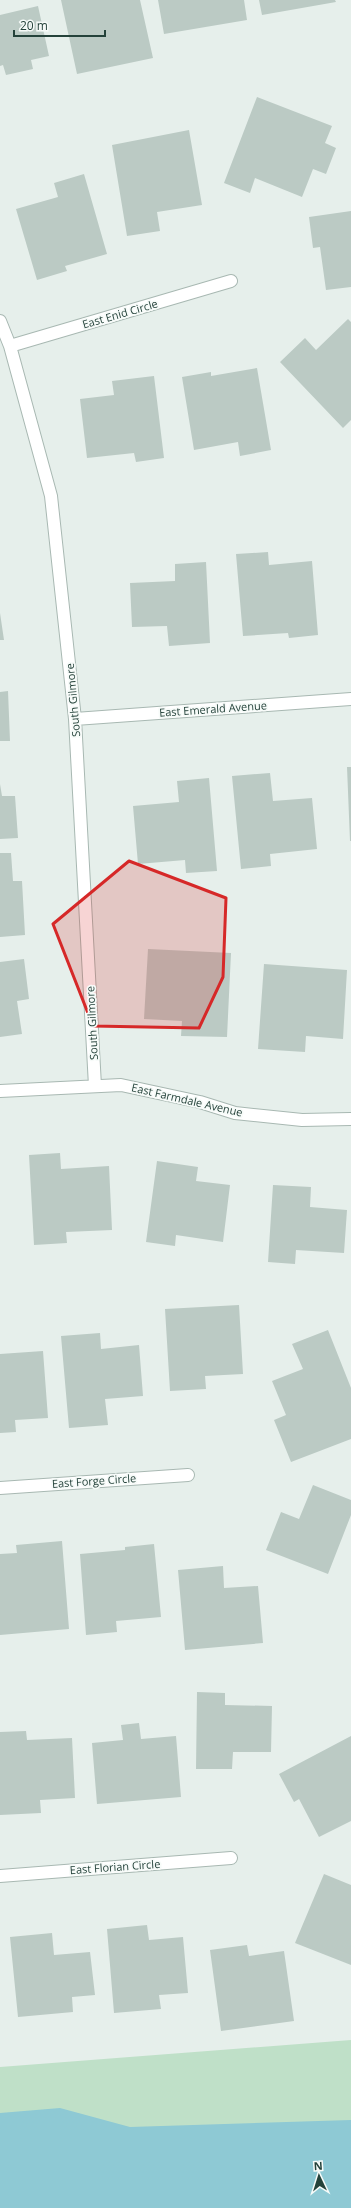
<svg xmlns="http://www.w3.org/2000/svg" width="351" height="2208" viewBox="0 0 351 2208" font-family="'Open Sans',sans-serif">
  <rect width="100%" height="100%" fill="#e6efeb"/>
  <path fill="#bfe0c8" d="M351,2040v168h-351v-141z"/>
  <path fill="#8ec9d4" d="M60,2108l70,19 221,-7v88h-351v-95z"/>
  <path fill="#bbcac4" d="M61,0h79l13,58 -76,16z
    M158,0h86l3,20 -83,14z
    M259,0h76l1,2 -74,13z
    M38,6l11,50 -18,4 2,9 -27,6 -3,-10 -3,1v-51z
    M257,97l75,29 -7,17 11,5 -10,26 -13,-5 -11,28 -47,-19 -5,15 -26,-10z
    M189,130l13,75 -45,7 3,19 -33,5 -15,-91z
    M84,174l23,80 -42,12 2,5 -30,9 -21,-71 42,-12 -4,-14z
    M351,211v76l-25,3 -6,-43 -7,1 -4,-31z
    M348,319l3,3v98l-8,8 -63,-66 25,-24 11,12z
    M257,368l14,82 -31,6 -2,-14 -44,8 -12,-73 29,-5v4z
    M154,376l10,82 -28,4 -2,-9 -47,5 -7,-59 34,-4 -2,-14z
    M268,552l1,13 43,-4 6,74 -29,3 -1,-5 -45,3 -7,-82z
    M206,562l4,81 -41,3 -2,-20 -35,1 -2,-44 45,-2v-17z
    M0,613l4,27h-4z
    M8,691l2,50h-10v-49z
    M347,767h4v74h-1z
    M270,773l3,28 39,-3 5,51 -47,5 1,12 -30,3 -9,-93z
    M209,778l8,93 -31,2 -1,-13 -47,4 -5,-58 46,-4 -2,-21z
    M0,784l2,12h13l3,42 -18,1z
    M0,853h11l2,28h9l3,54 -25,2z
    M148,949l83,4 -4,84 -46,-1 1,-15 -38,-2z
    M24,959l5,40 -12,2 5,33 -22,3v-75z
    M264,964l83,6 -4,69 -37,-3 -1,16 -47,-3z
    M60,1153l1,16 48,-3 3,64 -46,2 1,11 -33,2 -5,-90z
    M157,1161l41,6 -2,14 34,4 -7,57 -47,-7 -1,11 -29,-4z
    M273,1185l38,2 -1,20 37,3 -3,43 -48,-3 -1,14 -27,-2z
    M239,1305l4,69 -38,2 1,13 -36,2 -5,-82z
    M328,1330l23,58v51l-60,23 -17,-42 12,-5 -14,-34 31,-12 -11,-25z
    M100,1333l1,16 38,-4 4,51 -38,3 3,26 -39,3 -8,-92z
    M43,1351l5,67 -33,2 1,12 -16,1v-79z
    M313,1485l38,15v15l-23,59 -62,-24 15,-38 18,7z
    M62,1541l7,88 -69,6v-81l17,-1 -1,-8z
    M154,1544l7,73 -45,4 1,11 -31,3 -6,-81 45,-4v-3z
    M223,1566l1,22 34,-2 5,57 -78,7 -7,-80z
    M197,1692l28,1v12l47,1 -1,46h-38l-1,17h-36z
    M139,1723l2,16 35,-3 5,61 -84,7 -5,-61 31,-3 -2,-15z
    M26,1731l1,9 45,-2 3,60 -35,2 1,13 -41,2v-83z
    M351,1736v85l-32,16 -20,-38 -5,3 -15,-28z
    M324,1874l27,11v80l-56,-22z
    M147,1925l2,15 34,-3 5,56 -29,2 2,14 -47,4 -7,-84z
    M52,1933l2,22 36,-3 5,43 -23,2 1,15 -55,5 -8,-80z
    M247,1945l2,11 35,-5 10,70 -73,10 -11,-81z"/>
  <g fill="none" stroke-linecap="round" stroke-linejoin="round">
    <defs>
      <path id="minor" d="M0,321l10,25 41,150 24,223 20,367
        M10,346l221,-65
        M75,719l276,-20
        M0,1091l121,-6 79,17 35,11 67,7 49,-1
        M0,1488l188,-13
        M0,1876l231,-18"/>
    </defs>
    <use href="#minor" stroke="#a8b8b2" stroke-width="14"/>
    <use href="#minor" stroke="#fff" stroke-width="12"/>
  </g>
  <path fill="#d62828" fill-opacity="0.2" stroke="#d62828" stroke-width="3" stroke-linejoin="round" d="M129,861l97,37 -3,79 -24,51 -106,-2 -40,-102z"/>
  <g text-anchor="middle" stroke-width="3.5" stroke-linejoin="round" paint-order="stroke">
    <g font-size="11" fill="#24423a" stroke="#f7fbf9">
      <text transform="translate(120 314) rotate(-16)" y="4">East Enid Circle</text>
      <text transform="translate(73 700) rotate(-95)" y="4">South Gilmore</text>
      <text transform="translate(213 709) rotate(-4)" y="4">East Emerald Avenue</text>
      <text transform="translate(92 1023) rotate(-93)" y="4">South Gilmore</text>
      <text transform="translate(187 1100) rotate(13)" y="4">East Farmdale Avenue</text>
      <text transform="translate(94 1481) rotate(-4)" y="4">East Forge Circle</text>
      <text transform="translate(115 1867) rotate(-4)" y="4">East Florian Circle</text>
    </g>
  </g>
  <g transform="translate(319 2176) rotate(356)" stroke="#f7fbf9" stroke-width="3" paint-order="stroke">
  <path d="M0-3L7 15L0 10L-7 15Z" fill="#24423a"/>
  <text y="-6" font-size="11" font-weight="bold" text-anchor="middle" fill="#24423a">N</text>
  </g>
  <path d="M14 30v6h91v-6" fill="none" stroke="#24423a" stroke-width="2"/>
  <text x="20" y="30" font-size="12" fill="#24423a" stroke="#f7fbf9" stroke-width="3" paint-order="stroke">20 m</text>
</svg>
